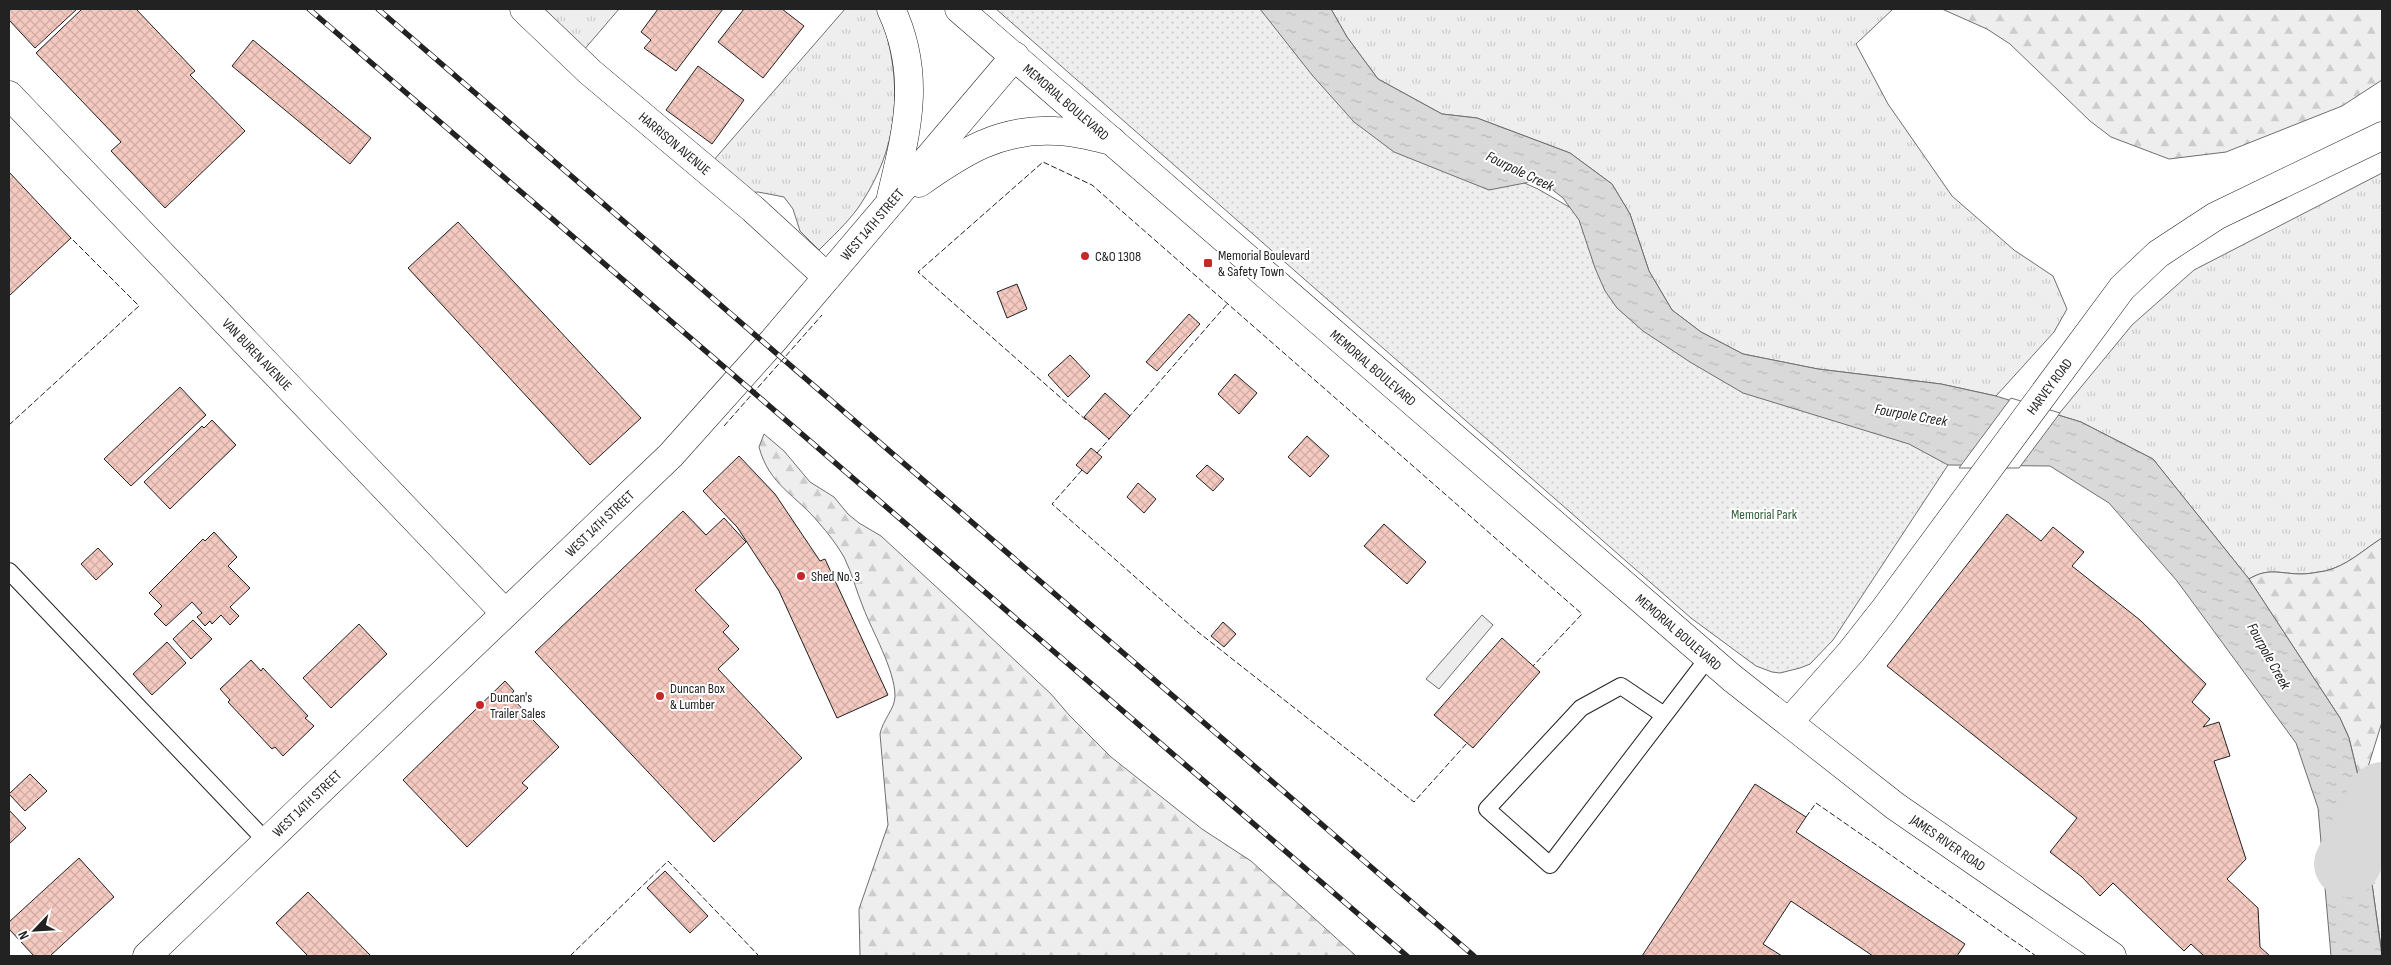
<svg xmlns="http://www.w3.org/2000/svg" width="2391" height="965" viewBox="0 0 2391 965" font-family="'Sofia Sans Condensed',sans-serif">
  <defs>
    <pattern id="grass-tufts" width="24" height="20" patternUnits="userSpaceOnUse" patternTransform="scale(1.25)"><rect width="24" height="20" fill="#eee"/><path d="M3 7l-1-3M5 7V3M7 7l1-3M15 17l-1-3M17 17v-4M19 17l1-3" fill="none" stroke="#ccc"/></pattern>
    <pattern id="forest-firs" width="22" height="20" patternUnits="userSpaceOnUse" patternTransform="scale(1.25)"><rect width="22" height="20" fill="#eee"/><path d="M5 1l3.5 6h-7zM16 11l3.5 6h-7z" fill="#ccc"/></pattern>
    <pattern id="park-dots" width="8" height="8" patternUnits="userSpaceOnUse" patternTransform="scale(1.25)"><rect width="8" height="8" fill="#eee"/><path d="M2 2h.1M6 6h.1" fill="none" stroke="#ccc" stroke-width="1.8" stroke-linecap="round"/></pattern>
    <pattern id="water-ripples" width="26" height="14" patternUnits="userSpaceOnUse" patternTransform="scale(1.25)"><rect width="26" height="14" fill="#d9d9d9"/><path d="M2 4q2-2 4 0t4 0M15 11q2-2 4 0t4 0" fill="none" stroke="#bababa"/></pattern>
    <pattern id="building-cross-hatch" width="8" height="8" patternUnits="userSpaceOnUse" patternTransform="scale(1.25)"><rect width="8" height="8" fill="#f3c9c0"/><path d="M0 0l8 8M0 8l8-8" fill="none" stroke="#d0aca5"/></pattern>
  </defs>
  <rect width="100%" height="100%" fill="#fff"/>
  <path fill="url(#grass-tufts)" stroke="#6f6f6f" d="M536,9h83l-36,42z
    M845,9h34c24,71 23,135 -21,199 -11,15 -26,29 -39,42l-19,-19 -7,-22 -9,-12 -26,-5 -12,1 -33,-32z
    M1331,9h562l-37,35 32,60 64,92 62,54 39,26 14,33 -13,23 -58,64 -55,-12 -123,-15 -75,-15 -42,-22 -29,-22 -23,-39 -19,-57 -18,-30 -42,-31 -93,-35 -35,-4 -64,-35 -31,-42z
    M2382,173v365c-19,12 -35,28 -57,33 -7,1 -16,3 -23,3 -22,0 -33,-7 -53,5l-96,-120 -72,-37 -23,-7 74,-90 62,-55z"/>
  <path fill="url(#forest-firs)" stroke="#6f6f6f" d="M1942,9h440v71l-40,26 -116,46 -57,7 -58,-22 -21,-16 -80,-77 -23,-15z
    M764,434l20,17 26,31 24,15 14,17 11,9 22,13 89,82 81,76 19,22 41,41 91,72 49,32 105,95h-496l-1,-47 29,-84 -8,-91c3,-15 15,-25 15,-38 0,-26 -23,-65 -32,-89 -7,-17 -11,-34 -19,-50 -7,-12 -16,-24 -25,-34 -23,-28 -50,-38 -60,-76z
    M2382,538v184l-14,45 -9,12 -10,-41 -9,-20 -91,-139c20,-12 31,-5 53,-5 7,0 16,-2 23,-3 22,-5 38,-21 57,-33z
    M2382,853v101l-10,-70z"/>
  <path fill="url(#park-dots)" stroke="#6f6f6f" d="M996,9h289l176,146 77,34 45,26 71,112 309,111 -15,27 -115,175 -23,24 -10,4 -20,5 -8,-1 -16,-6 -65,-48z"/>
  <path fill="#ededed" stroke="#6f6f6f" d="M1482,615l11,10 -54,64 -13,-10z"/>
  <path fill="url(#water-ripples)" stroke="#6f6f6f" d="M1260,9h71l16,28 31,42 64,35 35,4 93,35 42,31 18,30 19,57 23,39 29,22 42,22 75,15 123,15 55,12 85,26 72,37 96,120 91,139 9,20 17,71 6,75 10,72h-51l-13,-148 -22,-65 -119,-162 -68,-78 -59,-37 -102,-1 -39,-21 -166,-51 -53,-31 -47,-31 -26,-23 -12,-17 -10,-23 -16,-48 -16,-22 -18,-14 -15,-2 -41,8 -95,-38 -40,-30 -42,-47z"/>
  <path fill="#fff" stroke="#6f6f6f" d="M2011,398l49,15 -41,55h-60z"/>
  <g fill="none" stroke-linecap="round" stroke-linejoin="round">
    <path stroke="#d9d9d9" stroke-width="66" d="M2347,864l35,-69"/>
  </g>
  <path fill="url(#building-cross-hatch)" stroke="#222" d="M9,9h68l-42,39 -26,-28z
    M82,9h54l59,62 -5,4 55,56 -80,77 -54,-57 10,-9 -85,-89z
    M658,9h65l-47,62 -32,-23 7,-8 -10,-8z
    M744,9h38l22,17 -41,52 -45,-36z
    M253,40l118,98 -21,26 -118,-98z
    M698,66l46,34 -32,44 -46,-34z
    M9,172l62,66 -62,58z
    M458,222l183,196 -51,47 -182,-197z
    M1017,284l10,25 -20,9 -10,-26z
    M1189,314l11,10 -43,47 -11,-9z
    M1070,355l20,21 -22,21 -20,-22z
    M1235,374l22,19 -18,21 -21,-20z
    M180,387l26,28 -75,71 -27,-27z
    M1105,393l25,23 -21,23 -25,-22z
    M212,420l24,25 -66,64 -26,-27 58,-56 2,2z
    M1307,436l22,20 -19,21 -22,-20z
    M1091,448l11,9 -15,17 -11,-9z
    M739,456l36,38 45,67 5,-2 63,136 -51,23 -58,-127 -42,-64 -34,-36z
    M1207,465l17,14 -11,12 -17,-15z
    M1138,483l18,16 -12,14 -17,-16z
    M683,511l23,24 18,-17 22,24 -51,48 34,36 -6,6 16,17 -21,20 84,89 -88,84 -179,-190z
    M2007,514l34,27 12,-14 31,25 -12,14 68,54 66,64 -14,18 18,17 -7,8 16,-5 11,34 -16,5 32,98 -19,20 31,29 2,39 10,9h-66l-13,-12 -7,7 -71,-68 -13,13 -18,-19 -32,-25 27,-34 -190,-152z
    M1384,524l42,38 -19,22 -43,-38z
    M214,532l23,25 -9,9 22,22 -20,19 9,9 -9,9 -9,-10 -9,9 -2,-3 -5,5 -8,-9 5,-4 -10,-11 -26,24 -12,-12 8,-8 -13,-13 54,-54 2,2z
    M98,548l15,16 -17,16 -15,-16z
    M193,620l19,19 -21,20 -18,-20z
    M1223,622l13,12 -12,13 -13,-11z
    M359,624l28,30 -56,54 -28,-30z
    M1502,638l38,34 -67,76 -39,-33z
    M167,642l19,21 -34,32 -19,-21z
    M251,660l10,11 2,-3 45,48 -3,2 9,8 -31,30 -8,-9 -3,2 -44,-47 2,-2 -10,-11z
    M505,681l9,10 -4,5 49,51 -37,36 6,5 -61,59 -64,-67z
    M30,774l17,17 -22,20 -16,-17z
    M1755,784l51,33 -10,15 169,112 -8,12h-84l-82,-55 -28,43 19,12h-140z
    M9,810l17,18 -17,16z
    M79,858l35,39 -64,59h-16l-25,-27v-7z
    M665,871l43,45 -18,17 -43,-45z
    M308,892l63,64h-63l-32,-33z"/>
  <g fill="none" stroke-linecap="round" stroke-linejoin="round">
    <defs>
      <path id="lane" d="M9,571l258,271
        M1664,715l-43,-29 -40,22 -94,101 63,56 158,-207"/>
      <g id="street">
        <path id="s1" d="M524,9l66,63 163,137 74,68"/>
        <path id="s2" d="M9,95l496,518"/>
        <path id="s3" d="M1789,722l62,-70 33,-42 238,-322 36,-34 58,-38 166,-80"/>
      </g>
      <g id="secondary">
        <path d="M891,9c31,66 16,121 0,188"/>
        <path id="s4" d="M959,9l773,669 163,128 217,150"/>
        <path d="M919,183c44,-31 81,-55 137,-52 18,0 38,6 56,10"/>
        <path id="s5" d="M147,956l524,-501 102,-114 242,-285"/>
      </g>
    </defs>
    <use href="#lane" stroke="#222" stroke-width="18"/>
    <use href="#street" stroke="#222" stroke-width="29"/>
    <use href="#secondary" stroke="#222" stroke-width="29"/>
    <use href="#lane" stroke="#fff" stroke-width="16"/>
    <use href="#street" stroke="#fff" stroke-width="28"/>
    <use href="#secondary" stroke="#fff" stroke-width="28"/>
    <defs>
      <path id="rail" d="M309,9l1098,947
        M378,9l1096,947"/>
    </defs>
    <use href="#rail" stroke="#222" stroke-width="5.5"/>
    <use href="#rail" stroke="#fff" stroke-width="4" stroke-dasharray="11" stroke-linecap="butt"/>
    <path stroke="#222" stroke-width="1" stroke-dasharray="6 2.5" stroke-linecap="butt" d="M1128,418l100,-115
      M1086,420l-168,-148 125,-110 49,23 490,429 -49,52
      M9,425l130,-119 -68,-68
      M724,426l98,-111
      M1097,453l14,-16
      M1082,470l-30,34 146,128 216,170 53,-59
      M1806,817l10,-14 220,153
      M570,956l98,-95 91,95"/>
  </g>
  <g fill="#c62828" stroke="#fff" stroke-width="2">
    <circle cx="1085" cy="256" r="5"/>
    <rect x="1203" y="258" width="10" height="10" rx="2.5"/>
    <circle cx="801" cy="576" r="5"/>
    <circle cx="660" cy="696" r="5"/>
    <circle cx="480" cy="705" r="5"/>
  </g>
  <g text-anchor="middle" stroke-width="4" stroke-linejoin="round" paint-order="stroke">
    <g font-size="14" fill="#222" stroke="#fff">
      <text dy="5" stroke="none"><textPath href="#s4" startOffset="142">MEMORIAL BOULEVARD</textPath></text>
      <text dy="5" stroke="none"><textPath href="#s1" startOffset="202">HARRISON AVENUE</textPath></text>
      <text dy="5" stroke="none"><textPath href="#s5" startOffset="1031">WEST 14TH STREET</textPath></text>
      <text dy="5" stroke="none"><textPath href="#s2" startOffset="359">VAN BUREN AVENUE</textPath></text>
      <text dy="5" stroke="none"><textPath href="#s4" startOffset="548">MEMORIAL BOULEVARD</textPath></text>
      <text dy="5" stroke="none"><textPath href="#s3" startOffset="425">HARVEY ROAD</textPath></text>
      <text dy="5" stroke="none"><textPath href="#s5" startOffset="626">WEST 14TH STREET</textPath></text>
      <text dy="5" stroke="none"><textPath href="#s4" startOffset="952">MEMORIAL BOULEVARD</textPath></text>
      <text dy="5" stroke="none"><textPath href="#s5" startOffset="221">WEST 14TH STREET</textPath></text>
      <text dy="5" stroke="none"><textPath href="#s4" startOffset="1294">JAMES RIVER ROAD</textPath></text>
    </g>
    <g font-size="14" fill="#222" stroke="#fff" text-anchor="start">
      <text x="1218" y="260">Memorial Boulevard<tspan x="1218" dy="16">&amp; Safety Town</tspan></text>
      <text x="1095" y="261">C&amp;O 1308</text>
      <text x="811" y="581">Shed No. 3</text>
      <text x="670" y="693">Duncan Box<tspan x="670" dy="16">&amp; Lumber</tspan></text>
      <text x="490" y="702">Duncan's<tspan x="490" dy="16">Trailer Sales</tspan></text>
    </g>
    <g font-size="14" fill="#2f5e38" stroke="#fff">
      <text x="1764" y="519">Memorial Park</text>
    </g>
    <g font-size="15" font-style="italic" fill="#222" stroke="#fff">
      <text transform="translate(1520 171) rotate(26)" y="5">Fourpole Creek</text>
      <text transform="translate(1911 415) rotate(10)" y="5">Fourpole Creek</text>
      <text transform="translate(2269 656) rotate(61)" y="5">Fourpole Creek</text>
    </g>
  </g>
  <rect width="2391" height="965" fill="none" stroke="#222222" stroke-width="20"/>
  <g transform="translate(35 930) rotate(245)" stroke="#ffffff" stroke-width="4" paint-order="stroke">
  <path d="M0-4L9 19L0 12L-9 19Z" fill="#222222"/>
  <text y="-8" font-size="14" font-weight="bold" text-anchor="middle" fill="#222222">N</text>
  </g>
</svg>
